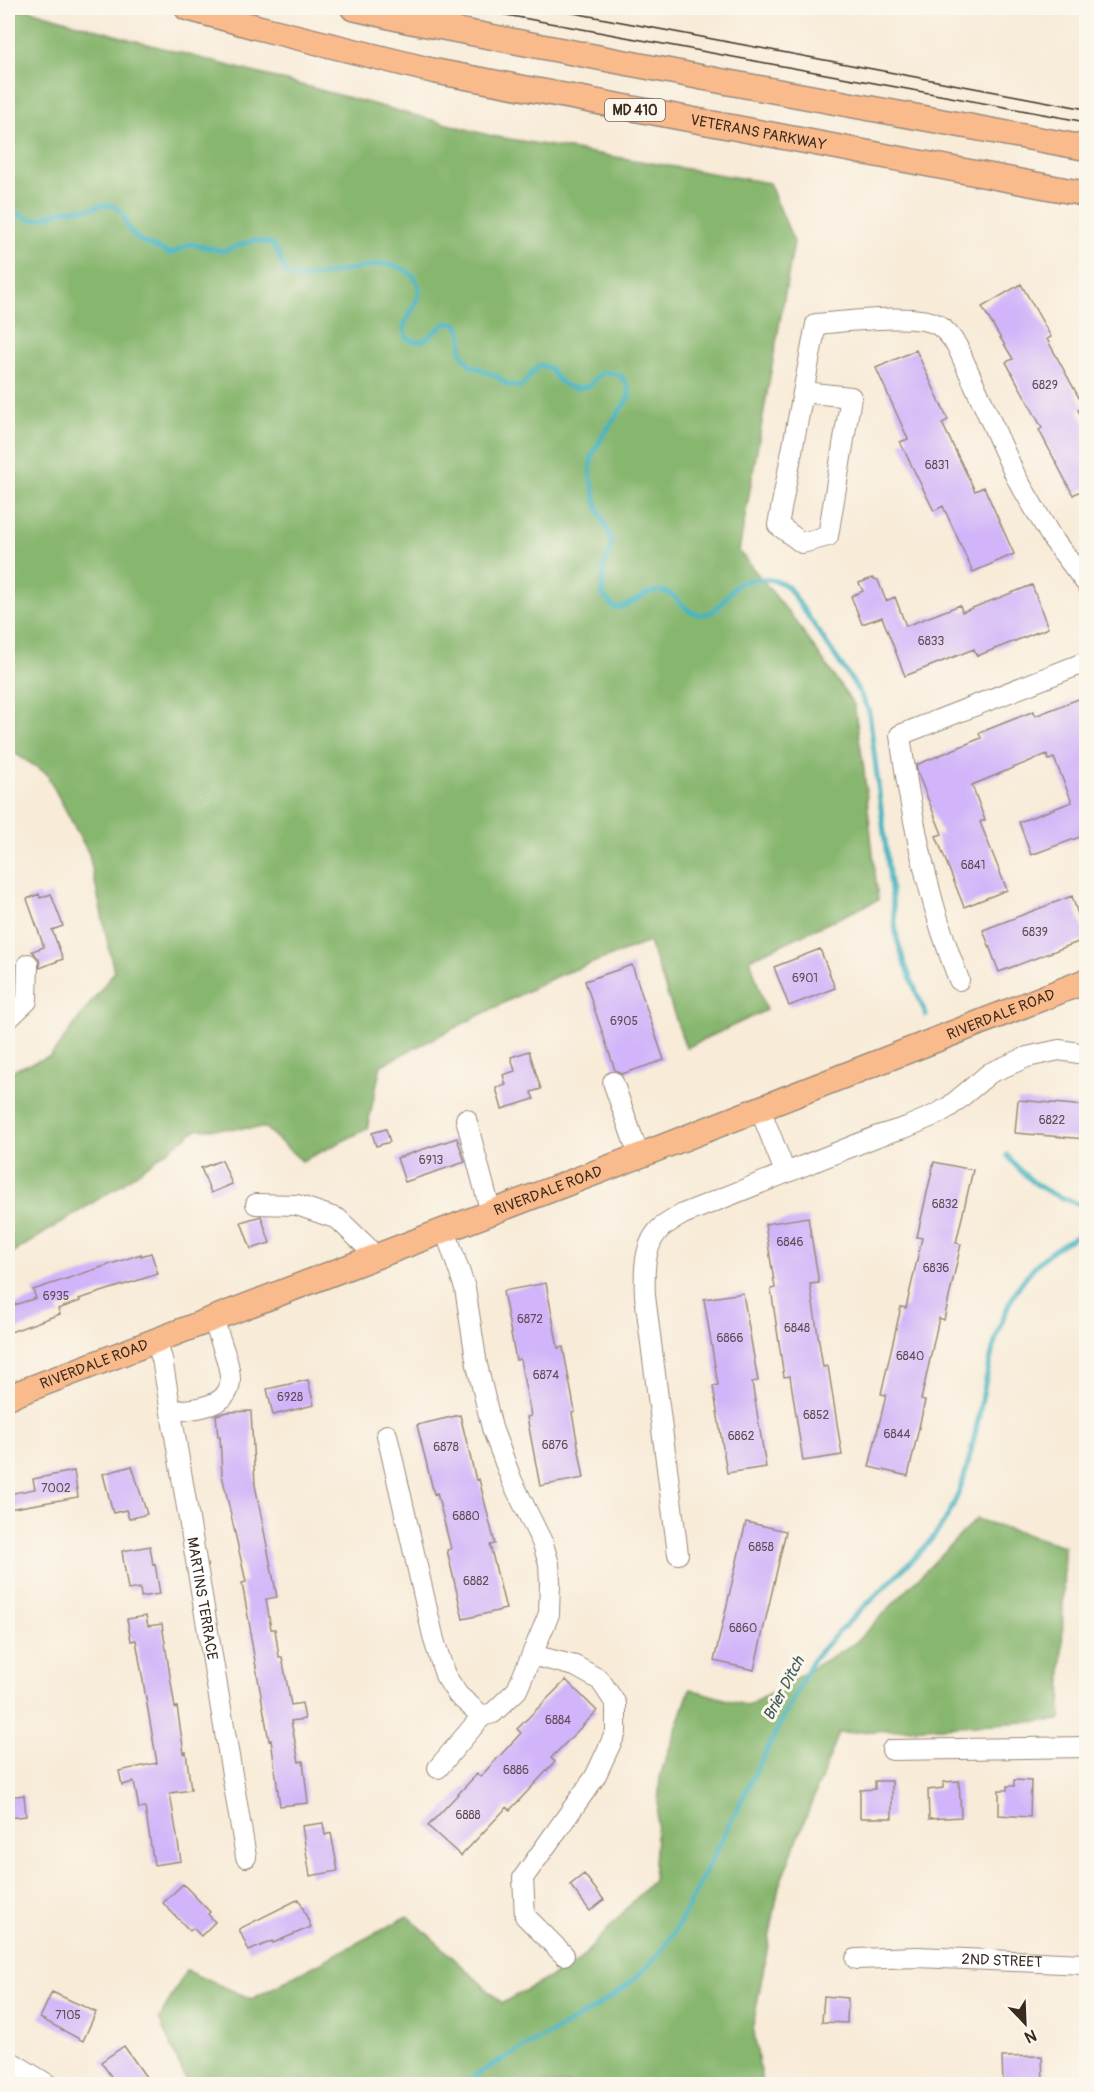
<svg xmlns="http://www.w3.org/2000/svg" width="1094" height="2092" viewBox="0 0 1094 2092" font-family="Pangolin,sans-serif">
  <rect width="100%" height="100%" fill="#fbf7ec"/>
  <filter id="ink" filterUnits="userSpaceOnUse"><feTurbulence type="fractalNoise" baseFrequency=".0167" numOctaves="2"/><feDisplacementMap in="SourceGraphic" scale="12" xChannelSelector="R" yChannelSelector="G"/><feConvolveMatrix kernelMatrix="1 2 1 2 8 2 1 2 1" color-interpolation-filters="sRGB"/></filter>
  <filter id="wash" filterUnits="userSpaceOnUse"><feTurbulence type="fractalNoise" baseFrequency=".008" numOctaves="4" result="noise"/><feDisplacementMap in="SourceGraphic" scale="24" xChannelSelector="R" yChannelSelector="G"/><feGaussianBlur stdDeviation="1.35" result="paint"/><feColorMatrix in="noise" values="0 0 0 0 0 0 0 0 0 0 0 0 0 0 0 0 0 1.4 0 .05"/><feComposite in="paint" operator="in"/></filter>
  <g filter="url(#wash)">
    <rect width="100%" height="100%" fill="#f8ebd8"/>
    <path fill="#87b66e" stroke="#617046" stroke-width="1.5" d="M8,8h15l106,31 363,97 277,47 25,59 -55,309 58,72 57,82 9,57 15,138 -128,59 16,51 -80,38 -37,-106 -92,34 -176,89 -14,64 -65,32 -37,-33 -68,1 -79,58 -110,69v-184l43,-16 63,-84 -25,-118 -43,-81 -38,-24z
      M976,1519l88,27 -3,174 -222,13 -60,153 -26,139 9,59h-574l-29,-65 27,-48 66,28 156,-83 94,87 75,-40 76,-83 7,-104 30,-87 58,17 107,-63z"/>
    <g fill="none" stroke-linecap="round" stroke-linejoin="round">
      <path stroke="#46b4c1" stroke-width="5" d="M8,206c26,21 27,13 54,5 10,-3 19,-1 27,-2 6,-2 13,-4 18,-4 20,2 16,17 23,26 9,12 27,16 40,23l21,-10 32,7 32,-11 17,4 7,11 7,19 13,5 82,-15c12,0 22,3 31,11 19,20 -5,35 -8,53 0,2 1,9 2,10 19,10 25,-5 40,-15l11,1 5,10 -1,18 9,13 28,12 8,7 14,3c8,-7 11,-15 20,-22l10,3c9,17 23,25 41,17l3,-6 10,-7 17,4 7,10 1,11 -27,40 -10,18 -2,18 7,33 15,36 -3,12 -5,10 -2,30 12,14c18,0 30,-19 47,-17 18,1 23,27 44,23 14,-3 19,-14 27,-24 12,-15 43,-13 56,-3l69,101 12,23 28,228 8,26 21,50
        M1007,1155c23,30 44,41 79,51
        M463,2084c60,-42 134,-65 186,-119 12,-12 21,-26 30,-41l133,-263c25,-30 55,-57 83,-84 18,-18 38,-36 51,-58 53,-91 19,-241 140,-286"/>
    </g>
    <g id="blocks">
      <path fill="#d1b4f9" d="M1021,284l30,53 -4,2 37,68 -6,3 8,16v62l-13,7 -34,-65 3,-2 -36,-66 7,-3 -31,-52z
        M916,350l32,70 -6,3 33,68 9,-4 30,67 -41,18 -30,-66 -9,5 -34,-69 8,-3 -32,-71z
        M872,578l6,2 8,21 9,-4 11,29 54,-21 2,7 70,-27 16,43 -71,28 -3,-7 -69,27 -23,-59 -20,7 -11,-28 12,-5 -4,-8z
        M1086,696v140l-1,-1 -54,20 -12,-33 53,-20 -18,-44 -5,2 -2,-6 -75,31 13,35 -5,2 27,68 -43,17 -28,-71 6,-2 -24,-60 -2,-9 65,-27 -2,-5 55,-22 1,5z
        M39,894l1,4 11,-4 12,32 -11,4 11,29 -23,9 -1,-9 -7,-8 12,-4 -17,-48z
        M1072,896l14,43 -87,33 -16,-42z
        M820,949l15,39 -46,18 -15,-39z
        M632,965l32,95 -42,14 -7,-4 -30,-89z
        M529,1051l12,38 -10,3 3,7 -32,10 -6,-21 10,-3 -3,-10 12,-4 -4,-14z
        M1018,1100l68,6v33l-71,-6z
        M386,1129l4,13 -14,4 -4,-13z
        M457,1138l8,24 -60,20 -8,-24z
        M222,1160l10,24 -21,9 -10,-25z
        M934,1162l39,8 -17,73 5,1 -17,76 -5,-2 -18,82 4,1 -17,75 -39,-9 17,-72 -5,-1 20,-87 5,1 16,-70 -5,-1z
        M261,1216l9,27 -19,6 -10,-27z
        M808,1217l11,66 -9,1 13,83 5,-1 14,89 -39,6 -13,-85 -6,1 -13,-88 4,-1 -10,-64z
        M151,1253l7,21 -79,25 1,2 -22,8 2,5 -52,19v-26l28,-9 -3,-8 108,-36v2z
        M546,1283l12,65 5,-1 12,65 -3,1 12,65 -44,8 -13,-69 4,-1 -11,-57 -4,1 -13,-69z
        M743,1293l15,88 -6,1 14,85 -39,6 -14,-87 5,-1 -14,-86z
        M308,1380l6,25 -41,10 -6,-26z
        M251,1411l4,74 22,112 -11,2 5,30h4l4,28h3l9,48 11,-2 3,16 -14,2 8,41 4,-1 5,42 -28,3 -9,-66 -2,1 -19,-108h1l-9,-50 4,-1 -24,-107 -2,-38h-2l-2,-22 12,-3z
        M460,1415l16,65 3,-1 16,65 -5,1 16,64 -43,10 -16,-69 4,-1 -14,-56 -3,1 -17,-69z
        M132,1466l15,48 -18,5 -3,-9 -13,3 -10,-39z
        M74,1471l4,26 -70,12v-15l27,-5 -2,-10z
        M746,1522l40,9 -32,139 -40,-9z
        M150,1546l3,19 2,-1 5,30 -19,3 -1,-9 -12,2 -6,-39z
        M146,1616l2,10 14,-2 13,84 2,-1 7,46 2,-1 5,38 -21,3 11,68 -27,4 -9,-57 -6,1 -5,-27 -12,3 -3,-14 38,-8 -21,-123 -5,1 -4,-22z
        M566,1680l31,31 -46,47 4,4 -45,48 -3,-3 -46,49 -33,-30 49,-52 3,3 41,-44 -4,-4z
        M1014,1780l17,1 -1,36 -31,-2v-25h8v-4h7z
        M875,1781h17v37h-32v-28l15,-1z
        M959,1781l2,36 -32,2 -1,-29 15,-2v-6z
        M24,1795l2,21 -18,2v-21z
        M323,1823l2,12 6,-2 7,38 -28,5 -8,-50z
        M584,1874l20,26 -14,11 -20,-26z
        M183,1884l27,28 -2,2 7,8 -14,14 -8,-8 -3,3 -27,-28z
        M299,1899l12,28 -38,16 -1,-2 -23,10 -10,-22z
        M52,1992l44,20 -13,29 -43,-23z
        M824,1996l24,2 -1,25 -25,-1z
        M124,2046l22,31 5,8h-34l-16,-23z
        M1042,2056l1,26 -40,1 -1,-26z"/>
    </g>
  </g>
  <g filter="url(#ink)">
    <use href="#blocks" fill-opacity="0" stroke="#9a8a7b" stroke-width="1.5"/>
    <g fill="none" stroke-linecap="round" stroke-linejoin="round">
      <defs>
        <g id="minor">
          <path d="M803,392l48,5 -23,139 -26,7 -24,-18 38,-201c27,-2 101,-12 122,1 9,6 14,13 19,21l59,131 36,61 34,45"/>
          <path d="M959,980c-31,-78 -48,-162 -59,-245l186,-73"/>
          <path d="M8,1019l19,-18 1,-37"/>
          <path d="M613,1082l26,74"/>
          <path d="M760,1109l25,63"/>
          <path d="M466,1119l25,94"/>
          <path d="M256,1204l41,1 41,14 29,28 7,11"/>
          <path id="s1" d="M156,1342l6,17 84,498"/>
          <path d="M171,1411c80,-4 62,-33 42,-92"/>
          <path d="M387,1435l47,205 11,35 13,20 24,21 11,-3 24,-23 32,-76 1,-32 -1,-18 -6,-20 -31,-63 -20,-53 -15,-63 -12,-77 -20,-58"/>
          <path d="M678,1554l-33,-258c-1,-22 -2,-53 17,-69 7,-5 14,-9 21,-13l195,-78 29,-9 30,-13 12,-7 41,-34 37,-16 32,-7 27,4"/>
          <path d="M532,1655l43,11 25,14 16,24v28l-21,45 -72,101 2,38 39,39"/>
          <path d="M892,1750l194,-3"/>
          <path d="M438,1768l44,-52"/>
          <path id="s2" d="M856,1959l61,-2 169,7"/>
          <path d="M8,2060l39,24"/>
        </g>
        <g id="major">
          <path id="s3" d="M187,8l69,19 178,44 652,123"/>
          <path d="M353,8l56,13 312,60 365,67"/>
          <path id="s4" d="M8,1397l631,-241 447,-175"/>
        </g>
      </defs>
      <use href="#minor" stroke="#9a8a7b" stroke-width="22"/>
      <use href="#major" stroke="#9a8a7b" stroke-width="27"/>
      <use href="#minor" stroke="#fff" stroke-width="20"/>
      <use href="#major" stroke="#fabb8c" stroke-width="24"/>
      <path stroke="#3b2a1e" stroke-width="1.5" d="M468,8l618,114
        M547,8l539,101"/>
    </g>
  </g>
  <g text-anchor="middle" stroke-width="6" stroke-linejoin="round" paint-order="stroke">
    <g font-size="12" fill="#604c55">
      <text x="1045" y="389">6829</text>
      <text x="937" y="469">6831</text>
      <text x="931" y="645">6833</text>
      <text x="973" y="869">6841</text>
      <text x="1035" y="936">6839</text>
      <text x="805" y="982">6901</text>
      <text x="624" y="1025">6905</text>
      <text x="1052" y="1124">6822</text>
      <text x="431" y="1164">6913</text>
      <text x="945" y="1208">6832</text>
      <text x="790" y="1246">6846</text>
      <text x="936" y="1272">6836</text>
      <text x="56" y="1300">6935</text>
      <text x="530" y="1323">6872</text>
      <text x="797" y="1332">6848</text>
      <text x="730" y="1342">6866</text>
      <text x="910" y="1360">6840</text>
      <text x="546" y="1379">6874</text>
      <text x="290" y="1401">6928</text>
      <text x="816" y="1419">6852</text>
      <text x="897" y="1438">6844</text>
      <text x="741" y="1440">6862</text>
      <text x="555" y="1449">6876</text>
      <text x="446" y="1451">6878</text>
      <text x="56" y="1492">7002</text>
      <text x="466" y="1520">6880</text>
      <text x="761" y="1551">6858</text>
      <text x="476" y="1585">6882</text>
      <text x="743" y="1632">6860</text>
      <text x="558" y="1724">6884</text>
      <text x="516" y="1774">6886</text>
      <text x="468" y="1819">6888</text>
      <text x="68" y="2019">7105</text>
    </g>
    <rect fill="#fbf7ec" stroke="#75685c" stroke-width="1.5" x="605" y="99" width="60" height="22" rx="4.5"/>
    <g font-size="14" font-weight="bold" fill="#3b2a1e">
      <text x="635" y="115">MD 410</text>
    </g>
    <g font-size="15" fill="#3b2a1e" stroke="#fbf7ec">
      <text dy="5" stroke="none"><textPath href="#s3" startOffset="585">VETERANS PARKWAY</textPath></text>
      <text dy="5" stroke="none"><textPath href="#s4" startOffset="1064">RIVERDALE ROAD</textPath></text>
      <text dy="5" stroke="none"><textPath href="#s4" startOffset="578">RIVERDALE ROAD</textPath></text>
      <text dy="5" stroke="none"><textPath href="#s4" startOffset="92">RIVERDALE ROAD</textPath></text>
      <text dy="5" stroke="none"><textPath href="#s1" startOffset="261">MARTINS TERRACE</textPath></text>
      <text dy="5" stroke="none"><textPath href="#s2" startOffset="146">2ND STREET</textPath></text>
    </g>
    <g font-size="16" font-style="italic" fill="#3f5a57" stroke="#fbf7ec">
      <text transform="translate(783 1688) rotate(-62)" y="6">Brier Ditch</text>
    </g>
  </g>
  <rect width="1094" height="2092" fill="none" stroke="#fbf7ec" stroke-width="30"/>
  <g transform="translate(1025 2023) rotate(157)" stroke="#fbf7ec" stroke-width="4.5" paint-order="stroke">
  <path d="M0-4.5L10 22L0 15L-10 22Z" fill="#3b2a1e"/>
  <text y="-9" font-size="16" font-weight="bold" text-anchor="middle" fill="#3b2a1e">N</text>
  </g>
</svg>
